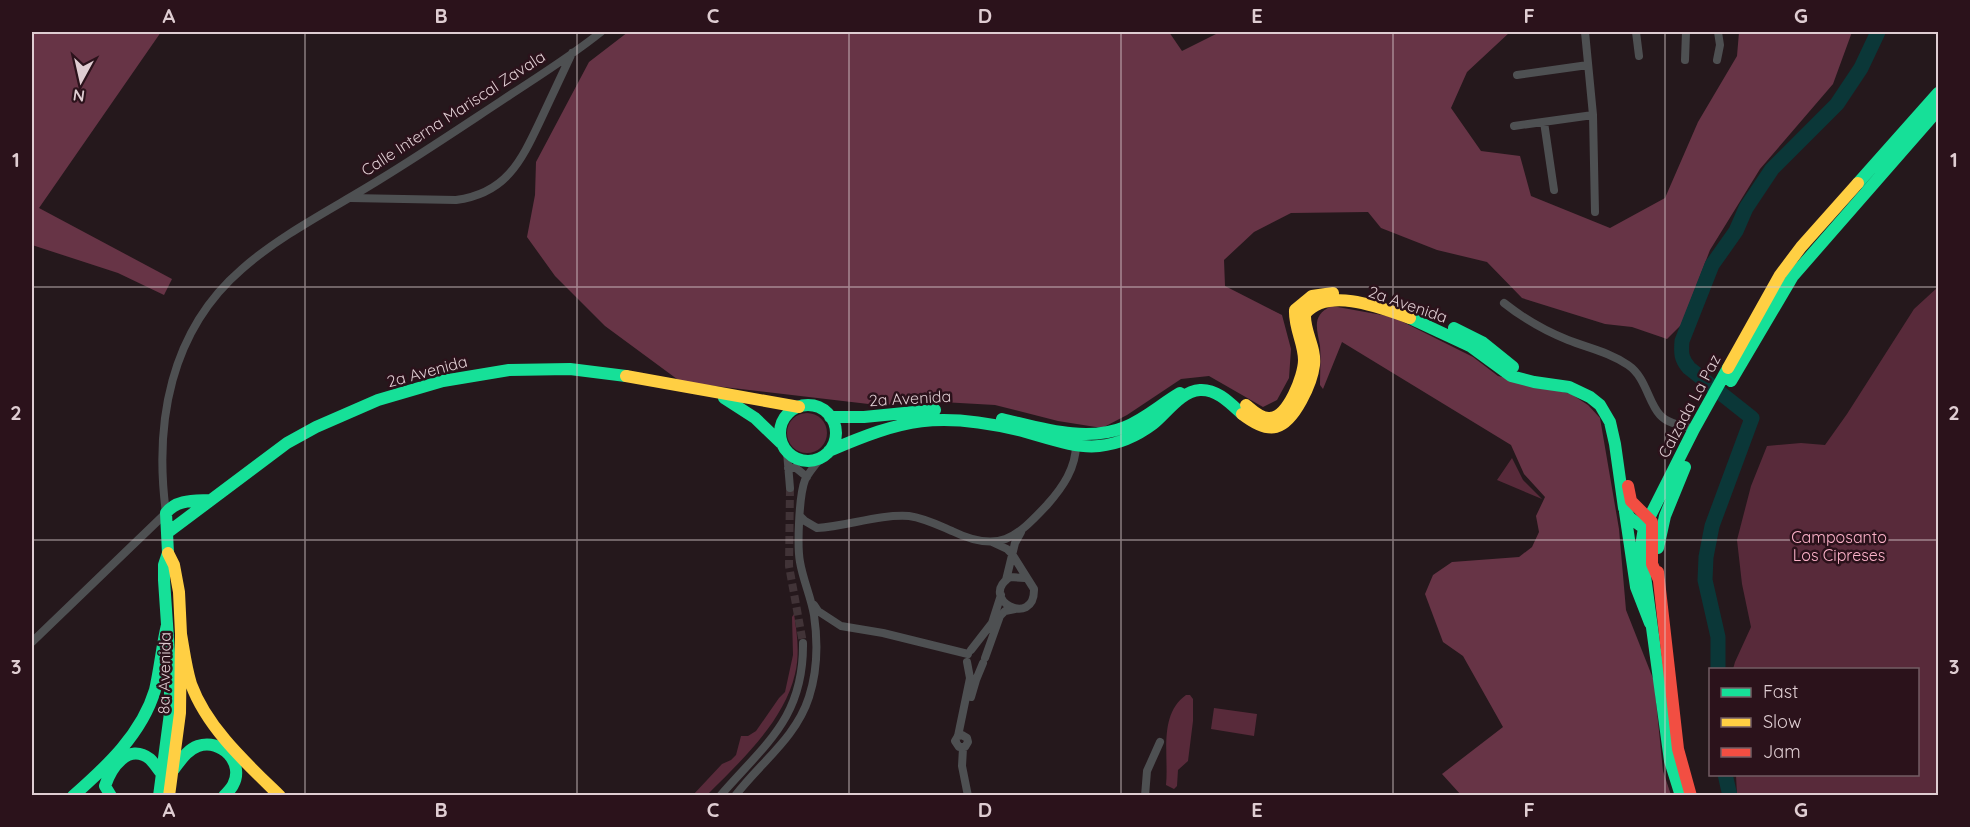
<svg xmlns="http://www.w3.org/2000/svg" width="1970" height="827" viewBox="0 0 1970 827" font-family="Quicksand,sans-serif">
  <rect width="100%" height="100%" fill="#25181c"/>
  <path fill="#582a3a" d="M1938,287v508h-201l-1,-20 182,-1v-104l-185,-1 2,-7 16,-35 -9,-43 -5,-44 14,-54 16,-40 34,-3 24,2 22,-31 67,-105z
    M787 433a20 20 0 1 1 40 0a20 20 0 1 1-40 0Z
    M1512,458l11,22 19,19 -45,-19z
    M794,614c3,19 6,40 1,60 -11,47 -53,86 -86,119l-4,2h-12l29,-31 9,-4 5,-5 5,-19h7l8,-5 23,-33 6,-6 8,-37 -1,-38z
    M1186,695h4l3,4v22l-5,40 -10,9 -1,16 -3,3 -8,-4c3,-29 -8,-70 20,-90z
    M1214,708l43,6 -3,22 -43,-7z"/>
  <path fill="#673446" d="M32,32h129l-122,176 133,71 -8,16 -46,-22 -86,-28z
    M628,32h541l13,19 38,-19h290l-43,40 -16,36 30,43 39,5 11,40 79,32 55,-30 33,-76 39,-66 2,-24h113l-19,52 -73,85 -50,81 -29,75 -14,14 -35,-12 -27,-3 -83,-26 -35,-36 -50,-12 -56,-22 -13,-16 -77,1 -37,19 -30,28 1,26 57,29 9,34 -2,29 -12,22 -14,7 -54,-31 -28,3 -54,36 -25,13 -44,-7 -63,-16 -53,-3 -65,3 -196,-23 -76,-56 -50,-50 -28,-39 8,-42 1,-33 53,-100z
    M1332,306l61,11 80,40 25,19 73,18 17,11 12,13 19,111 7,81 28,71 9,90 8,24h-210l-19,-21 61,-47 -40,-71 -20,-14 -18,-48 8,-19 19,-13 67,-5 13,-10 7,-15 -3,-16 9,-19 -21,-23 -13,-29 -169,-103 -19,47 -3,-4c0,-12 1,-26 0,-39 -3,-18 -9,-31 12,-40z"/>
  <g fill="none" stroke-linecap="round" stroke-linejoin="round">
    <path stroke="#0b3738" stroke-width="15" d="M1718,670v-33l-13,-57 1,-23 6,-31 40,-108 -63,-50c-8,-9 -8,-15 -7,-27l30,-76 24,-34 10,-23 26,-39 65,-65 24,-36 17,-36
      M1725,774l5,22"/>
    <path stroke="#413337" stroke-width="8" stroke-dasharray="8 4" stroke-linecap="butt" d="M790,488l-1,78 14,77"/>
    <path stroke="#4e5052" stroke-width="8" d="M1585,32l8,83 2,97
      M1636,32l3,24
      M1685,60l1,-28
      M1717,60l3,-15 -2,-13
      M1517,75l71,-10
      M1544,122l10,68
      M1514,126l79,-11
      M351,198l105,2c52,-7 66,-41 86,-83 10,-21 20,-43 30,-64
      M1504,303c19,15 41,28 64,37 20,8 41,12 60,25 18,12 20,37 32,50 8,9 24,11 34,14
      M787,452l3,36
      M788,468h8l11,9
      M800,516l5,5 12,7c31,-2 62,-14 92,-12 15,2 29,9 43,15 47,23 64,7 95,-26 16,-18 29,-37 29,-61
      M992,542l15,7 5,5 22,35c1,40 -57,10 -24,-12l15,1
      M1006,580l9,-37 6,-11
      M814,605l4,6 23,15 42,7 85,21
      M32,642l134,-129c-12,-90 4,-182 76,-244 38,-34 92,-61 137,-89 41,-25 81,-52 122,-79 33,-22 69,-44 100,-69
      M971,650l21,-27 9,-28
      M985,658l15,-42 5,-5 10,-2
      M971,697l5,-17 7,-17
      M958,736l4,-1 5,3 1,4 -3,5h-6l-4,-6 3,-5 12,-58 -3,-16
      M963,748l-1,18 6,30
      M720,796c45,-52 84,-78 83,-153
      M735,796c25,-33 61,-58 74,-99 8,-25 9,-55 5,-82 -3,-18 -11,-35 -14,-53 -3,-16 -1,-67 5,-82 4,-8 10,-15 16,-22
      M1145,796l2,-25 13,-29"/>
    <path stroke="#16e098" stroke-width="12" d="M1858,183l80,-90
      M1410,318l60,28 41,30 23,6 35,5 21,10 10,8 10,17 5,22 9,64 6,10 14,10 50,-99 34,-61
      M1454,328l28,14 31,25
      M1731,381l62,-105 145,-166
      M724,398l31,20 26,25
      M780 433a28 28 0 1 1 56 0a28 28 0 1 1-56 0Z
      M830,417h34l71,-7
      M1002,419c39,9 84,24 123,8 20,-8 36,-23 55,-34
      M829,451c74,-32 109,-40 189,-21 24,6 57,19 81,16 19,-2 38,-10 54,-22 13,-10 28,-33 47,-34 17,-1 30,13 42,24
      M1625,512l11,75 14,36
      M1644,528l-3,18 29,215 11,35
      M167,533l120,-90 29,-16 62,-27 65,-19 66,-11 61,-1 56,7
      M1658,548l7,-32 20,-49
      M174,769c7,-9 13,-19 24,-23 23,-8 47,17 35,39 -2,4 -6,8 -9,11
      M73,796c33,-29 69,-62 82,-106 5,-22 7,-44 12,-65
      M111,796l-6,-10c6,-18 23,-44 45,-27 4,4 8,10 12,15
      M159,796l11,-83v-45l-6,-88v-15l4,-12 -2,-40c11,-14 29,-12 45,-13"/>
    <path stroke="#ffcf43" stroke-width="12" d="M1728,368l52,-93 21,-28 57,-64
      M626,376l173,31
      M1246,405c6,5 15,14 24,13 18,-1 34,-42 34,-58 0,-17 -10,-32 -9,-50l17,-14 21,-3
      M1242,414c9,7 22,16 34,13 19,-5 36,-45 38,-62 2,-18 -10,-33 -9,-51 23,-28 77,-6 105,4
      M168,553l6,12 5,27 2,42 -1,79 -11,83
      M181,634c3,17 5,34 10,50 16,44 56,80 89,112"/>
    <path stroke="#f24e42" stroke-width="12" d="M1628,486l3,15 21,21v42l7,16
      M1658,572l20,177 13,47"/>
  </g>
  <path fill="none" stroke="#dfcdd2" stroke-width="1.5" stroke-opacity="0.55" d="M305,32v764M577,32v764M849,32v764M1121,32v764M1393,32v764M1665,32v764M32,287h1906M32,540h1906"/>
  <g text-anchor="middle" stroke-width="5" stroke-linejoin="round" paint-order="stroke">
    <g font-size="16" fill="#dfcdd2" stroke="#2b121b">
      <text transform="translate(453 113) rotate(-33)" y="6">Calle Interna Mariscal Zavala</text>
      <text transform="translate(1408 304) rotate(19)" y="6">2a Avenida</text>
      <text transform="translate(427 371) rotate(-15)" y="6">2a Avenida</text>
      <text transform="translate(910 398) rotate(-3)" y="6">2a Avenida</text>
      <text transform="translate(1689 406) rotate(-62)" y="6">Calzada La Paz</text>
      <text transform="translate(164 673) rotate(-89)" y="6">8a Avenida</text>
    </g>
    <g font-size="16" fill="#fdb3ca" stroke="#2b121b">
      <text x="1839" y="543">Camposanto<tspan x="1839" dy="18">Los Cipreses</tspan></text>
    </g>
  </g>
  <rect width="1970" height="827" fill="none" stroke="#2b121b" stroke-width="66"/>
  <rect x="1709" y="668" width="210" height="108" fill="#2b121b" stroke="#735d64" stroke-width="1.5"/>
  <rect x="1721" y="688" width="30" height="9" fill="#16e098" stroke="#735d64" stroke-width="1.5"/>
  <text x="1763" y="698" font-size="18" fill="#dfcdd2">Fast</text>
  <rect x="1721" y="718" width="30" height="9" fill="#ffcf43" stroke="#735d64" stroke-width="1.5"/>
  <text x="1763" y="728" font-size="18" fill="#dfcdd2">Slow</text>
  <rect x="1721" y="748" width="30" height="9" fill="#f24e42" stroke="#735d64" stroke-width="1.5"/>
  <text x="1763" y="758" font-size="18" fill="#dfcdd2">Jam</text>
  <g transform="translate(81 81) rotate(188)" stroke="#2b121b" stroke-width="4.5" paint-order="stroke">
  <path d="M0-4.5L10 22L0 15L-10 22Z" fill="#dfcdd2"/>
  <text y="-9" font-size="16" font-weight="bold" text-anchor="middle" fill="#dfcdd2">N</text>
  </g>
  <rect x="33" y="33" width="1904" height="761" fill="none" stroke="#dfcdd2" stroke-width="2"/>
  <g font-size="20" text-anchor="middle" font-weight="bold" fill="#dfcdd2">
    <text x="169" y="23">A</text>
    <text x="441" y="23">B</text>
    <text x="713" y="23">C</text>
    <text x="985" y="23">D</text>
    <text x="1257" y="23">E</text>
    <text x="1529" y="23">F</text>
    <text x="1801" y="23">G</text>
    <text x="16" y="167">1</text>
    <text x="1954" y="167">1</text>
    <text x="16" y="420">2</text>
    <text x="1954" y="420">2</text>
    <text x="16" y="674">3</text>
    <text x="1954" y="674">3</text>
    <text x="169" y="817">A</text>
    <text x="441" y="817">B</text>
    <text x="713" y="817">C</text>
    <text x="985" y="817">D</text>
    <text x="1257" y="817">E</text>
    <text x="1529" y="817">F</text>
    <text x="1801" y="817">G</text>
  </g>
</svg>
